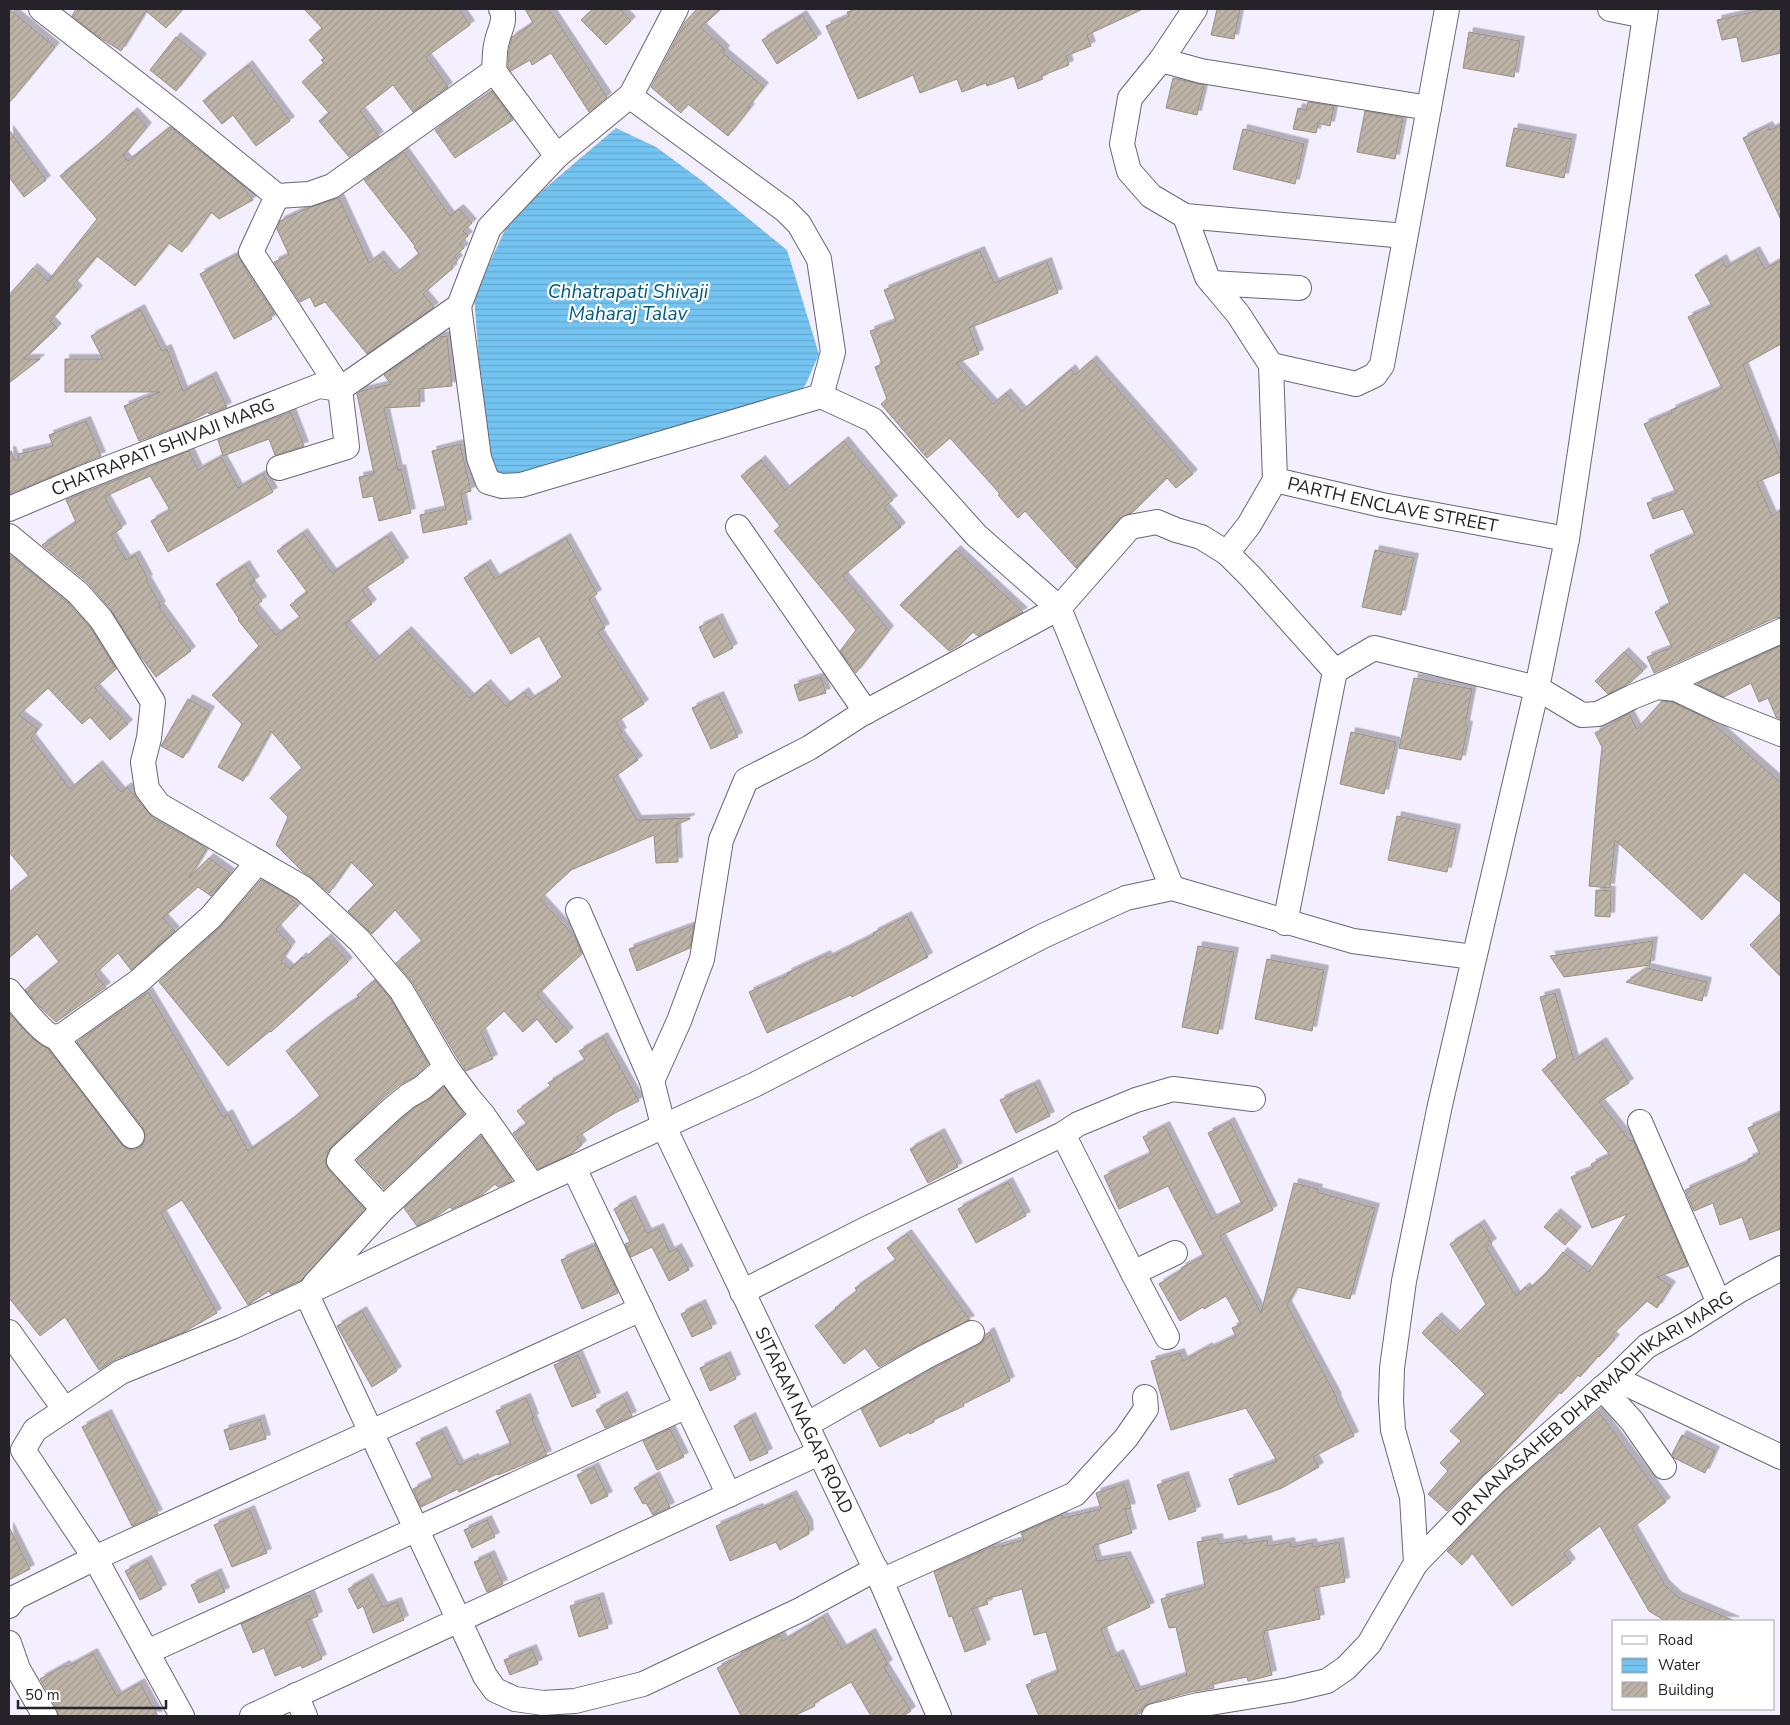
<svg xmlns="http://www.w3.org/2000/svg" width="1790" height="1725" viewBox="0 0 1790 1725" font-family="'Nunito Sans',sans-serif">
  <defs>
    <pattern id="water-rules" width="6" height="5" patternUnits="userSpaceOnUse" patternTransform="scale(1.25)"><rect width="6" height="5" fill="#74c4f2"/><path d="M0 2.5h6" fill="none" stroke="#64a8d0"/></pattern>
    <pattern id="building-hatch" width="6" height="6" patternUnits="userSpaceOnUse" patternTransform="scale(1.25)"><rect width="6" height="6" fill="#bdb4a7"/><path d="M-1 1l2-2M0 6l6-6M5 7l2-2" fill="none" stroke="#a29a90"/></pattern>
    <filter id="shadow"><feDropShadow dx="4.5" dy="-4.5" stdDeviation="0" flood-color="#0004"/></filter>
  </defs>
  <rect width="100%" height="100%" fill="#f4effe"/>
  <path fill="url(#water-rules)" d="M616,128l40,19 45,33 86,70 32,104 -13,30 -12,16 -286,78 -15,-2 -6,-11 -13,-169 37,-79z"/>
  <path fill="url(#building-hatch)" stroke="#999084" filter="url(#shadow)" d="M9,9l46,38 -46,56z
    M76,9h107l-17,19 -20,-17 -25,40 -22,-14 -27,-21z
    M304,9h155l11,16 -44,32 22,30 -35,25 -20,-27 -33,26 19,25 -30,21 -30,-36 10,-8 -27,-31 22,-19 -3,-3 3,-2 -15,-18 13,-12z
    M525,9h24l58,88 -18,15 -38,-59 -19,12 -2,-5 -19,11 -3,-4 1,-17 3,-13 21,-14z
    M593,9h27l11,12 -25,24 -25,-25z
    M697,9h24l-20,18 24,23 -2,3 41,34 -16,20 2,1 -22,28 -40,-32 -7,9 -30,-26 34,-65z
    M856,9h287l-56,26 4,11 -25,10 3,9 -28,11 2,3 -25,10 -4,-13 -27,10 -1,-3 -24,9 -5,-13 -37,14 -7,-18 -55,24 -32,-73 23,-10 -2,-4z
    M1217,9h23l-6,30 -23,-4z
    M1766,9h15v44l-39,9 -5,-25 -15,3 -5,-20z
    M802,15l15,23 -40,26 -15,-24z
    M1469,32l51,9 -6,36 -51,-9z
    M176,37l26,21 -26,33 -26,-21z
    M248,65l42,56 -34,25 -23,-31 -11,9 -19,-23z
    M1173,78l31,7 -7,30 -31,-7z
    M492,91l21,29 -58,38 -20,-28z
    M1308,102l26,4 -4,20 -12,-3 -2,10 -23,-4 5,-21 8,2z
    M1365,111l38,7 -8,41 -38,-7z
    M133,112l14,15 -24,29 5,5 42,-34 71,57 12,16 -34,19 -8,-7 -29,40 -13,-9 -34,43 -38,-30 -24,29 5,5 -28,31 7,7 -33,31h16l-31,24v-88l24,-27 15,13 49,-62 -37,-43 40,-33z
    M1781,125v95l-38,-82 25,-12 2,4z
    M1514,128l58,11 -8,39 -58,-12z
    M1243,129l61,15 -9,40 -62,-15z
    M9,130l37,50 -22,17 -15,-20z
    M404,152l46,64 9,-7 13,14 -9,8 5,5 -8,7 4,5 -9,8 3,4 -7,6 2,2 -30,26 11,13 -67,47 -42,-52 -10,5 -5,-10 -10,5 -26,-40 15,-7 -12,-26 3,-8 28,-13 31,-10 30,65 10,-8 16,19 24,-20 -5,-7 1,-1 -51,-66z
    M980,251l14,32 53,-21 11,31 -89,35 10,26 -23,9 37,41 13,-11 16,18 49,-42 4,6 17,-15 101,114 -17,14 -9,-10 -34,34 -13,6 -44,50 -51,-57 -7,7 -20,-23 2,-1 -50,-56 -23,20 -46,-54 6,-5 -12,-32 7,-3 -12,-33 26,-10 -12,-31z
    M1755,251l10,18 16,-9v84l-38,21 38,96v11l-24,10 15,34 9,-6v107l-6,1 -121,55 -7,-16 25,-10 -17,-35 15,-8 -20,-49 45,-20 -12,-26 -30,10 -6,-16 29,-10 -32,-69 28,-12 -1,-2 51,-22 -34,-71 24,-11 -17,-31 27,-16 4,8z
    M238,254l10,20 26,39 -4,3 2,3 -38,20 -34,-65z
    M140,309l22,42 5,-2 16,42 29,-15 15,31 -18,7 -1,-2 -21,11 -48,18 -15,-35 36,-14h-95v-33h38l-12,-23z
    M447,336l5,50 -33,3 1,17 -36,2 14,62 3,-1 10,44 -32,8 -6,-25 -10,2 -4,-21 15,-3 -17,-80 4,-3 30,-7 -7,-9 55,-38z
    M291,412l13,34 -29,9 -6,-16 -46,17 -5,-16z
    M86,421l15,35 -92,38v-43h2l4,10 4,-2 -1,-5 35,-8 -4,-11z
    M844,441l49,59 -9,7 17,20 -58,49 46,54 -33,43 -16,-22 16,-21 -82,-99 6,-5 -39,-50 20,-16 24,30z
    M460,444l11,47 -10,3 6,30 -44,9 -3,-18 26,-6 -14,-58z
    M189,451l9,19 23,-13 17,31 25,-14 10,18 -105,60 -17,-31 19,-11 -20,-34 -44,20 -1,2 17,30 -11,7 15,25 9,-5 13,24 -2,1 15,26 -2,1 32,44 -35,26 -17,-23 -28,-44 -24,-28 -45,-37 34,-23 -10,-22z
    M303,533l29,40 55,-37 17,26 -42,28 10,14 -27,20 30,36 32,-29 63,67 16,-14 20,22 18,-14 6,8 28,-18 -1,-1 5,-4 -23,-41 -28,18 -47,-76 22,-14 9,15 71,-41 31,56 -8,5 16,29 -7,4 46,72 -28,18 6,10 -3,2 19,26 -25,18 24,42 53,-2v1l-14,6 2,37 -22,1 -2,-28 -83,35 -31,29 35,38 7,17 -45,41 32,37 -13,11 -19,-24 -14,13 -19,-21 -23,21 12,27 -27,12 -8,-12 -45,-76 -17,-20 26,-22 -27,-31 -23,24 -24,-23 26,-26 -23,-23 -22,31 -17,-15 -9,-6 -27,-27 12,-28 -18,-19 32,-30 -31,-37 -28,50 -25,-14 24,-43 -30,-29 47,-49 -21,-26 1,-1 -23,-35 29,-19 10,16 -5,3 12,17 -9,6 23,28 24,-18 -10,-12 17,-13 -30,-41z
    M956,550l67,62 -45,24 -5,-4 -13,13 -11,6 -49,-46z
    M1375,550l39,8 -13,57 -39,-8z
    M9,554l59,49 22,24 26,42 -21,19 33,36 -18,16 -20,-23 -8,7 -34,-36 -29,27 19,14 -7,9 39,51 28,-24 23,27 6,-5 27,32 46,25 6,6 -17,28 20,-20 21,15 -19,23 -13,-9 -35,31 12,13 -44,39 -13,-17 -23,21 11,13 -50,35 -15,-14 -16,-18 34,-28 -22,-28 -28,24v-66l20,-16 -20,-24z
    M718,618l15,30 -19,10 -15,-31z
    M1781,646v73l-5,-2 -8,-19 -9,4 -8,-19 -27,14 -27,-13z
    M1624,652l19,19 -12,11 -23,12 -13,-13z
    M821,677l5,16 -27,8 -5,-16z
    M1414,678l58,11 -7,36 3,1 -7,34 -62,-12z
    M719,696l19,41 -27,12 -19,-41z
    M188,699l22,12 -27,47 -22,-12z
    M1662,701l10,1 36,17 73,64v120l-37,-31 -42,48 -87,-80 -5,48 -21,-2 7,-81 6,-58 -7,-14 34,-19 8,15z
    M1351,732l45,10 -12,52 -44,-10z
    M1397,816l59,13 -9,43 -59,-12z
    M261,880l29,16 8,10 -22,23 15,17 -10,15 9,8 12,-12 2,2 23,-21 21,24 -77,70 -1,-1 -42,35 -69,-84 61,-55z
    M1596,890l15,1 -1,26 -15,-1z
    M1781,913v64l-31,-32z
    M907,916l21,41 -76,40 -1,-2 -84,38 -18,-41 39,-17 -1,-2 39,-18 2,3 46,-23 -1,-2z
    M694,925l-4,23 -53,23 -8,-22z
    M1653,941l-3,24 -86,12 -14,-21z
    M1198,946l36,6 -16,82 -36,-7z
    M1267,959l57,11 -12,61 -57,-12z
    M1647,968l60,14 -5,19 -76,-19z
    M375,980l15,18 38,66 -14,13 -15,8 -16,13 -55,53 -3,12 4,7 35,39 -62,71 -31,14 -2,-3 -21,14 -66,-105 -21,13 56,100 -33,19 -68,27 -17,11 -34,-53 -25,19 -31,-38v-285l25,27 14,9 73,95 6,5 7,1 7,-3 3,-5 2,-7 -3,-7 -66,-86 71,-50 75,125 5,-3 20,37 42,-30 30,-25 -34,-45 42,-33 31,-21 -2,-2z
    M1555,993l19,67 28,-18 27,41 -30,19 31,39 3,-1 55,126 -31,11 14,9 -14,22 -10,-7 -36,35 4,3 -16,18 -1,-1 -18,21 -2,-2 -17,19 -1,-2 -69,75 -44,44 -19,-17 20,-23 -8,-8 21,-22 -11,-10 35,-37 -63,-61 15,-16 19,18 30,-31 -36,-60 30,-20 12,19 -6,4 30,49 9,-9 3,3 18,-17 17,-21 26,20 13,-20 1,2 -1,-2 25,-38 -35,14 -21,-51 22,-9 -2,-4 19,-9 -68,-85 15,-12 -17,-61z
    M603,1037l36,64 -24,12 -38,24 5,8 -11,9 -33,15 -25,-36 14,-9 -10,-13 34,-25 -3,-3 37,-23 -6,-9z
    M1035,1084l15,32 -34,17 -16,-33z
    M444,1087l20,27 -80,75 -27,-29 44,-41 15,-12 15,-9z
    M1781,1113v116l-31,11 -8,-23 -22,8 -7,-22 -19,8 -9,-21 64,-28 -1,-3 12,-5 -12,-26z
    M1230,1122l43,88 -53,26 41,77 33,-130 24,6 -1,3 58,16 -25,91 -53,-12 -10,18 50,93 -1,1 18,37 -41,21 6,10 -37,21 -44,17 -9,-26 48,-18 -31,-53 -75,22 -20,-69 29,-8 3,8 25,-14 1,2 27,-13 -4,-8 9,-4 -15,-28 -22,13 -1,-2 -23,14 -21,-37 23,-14 -1,-2 23,-12 -36,-70 -49,23 -15,-33 47,-22 -8,-17 22,-11 47,93 30,-15 -34,-71z
    M940,1133l18,34 -30,16 -18,-34z
    M481,1136l31,45 -14,6 -3,-3 -13,11 -30,14 -2,-2 -13,9 -20,10 -13,-18z
    M1008,1182l18,34 -50,27 -18,-34z
    M631,1200l16,33 12,-5 11,24 7,-4 12,22 -20,11 -17,-34 -21,10 -6,-13 5,-2 -16,-33z
    M1556,1213l21,18 -12,14 -21,-18z
    M907,1234l63,86 -51,25 -40,22 -14,-19 -21,16 -29,-38 21,-17 -1,-1 22,-17 -2,-3 41,-28 -9,-12z
    M595,1245l23,48 -36,16 -21,-49z
    M701,1304l11,24 -20,9 -11,-23z
    M362,1311l35,60 -25,16 -35,-61z
    M990,1332l20,49 -47,23 1,2 -31,14 1,2 -24,12 -1,-2 -29,15 -19,-38 71,-40 46,-24 5,-4 3,-7z
    M578,1355l18,42 -24,10 -18,-42z
    M726,1356l10,23 -26,12 -10,-23z
    M623,1396l9,20 -27,12 -9,-18z
    M526,1398l8,20 -2,1 15,36 -49,20 -1,-1 -38,18 -1,-3 -37,18 -8,-18 20,-10 -17,-36 26,-12 17,34 15,-7 1,2 36,-15 -15,-34z
    M1598,1411l68,91 -34,26 33,57 13,12 57,24h-70l-16,-10 -49,-85 -36,27 7,10 -59,43 -40,-53 -10,12 -15,-14 56,-58z
    M107,1414l51,100 -26,12 -50,-99z
    M751,1417l17,36 -18,8 -16,-35z
    M260,1419l6,20 -36,11 -6,-20z
    M670,1429l14,28 -27,13 -14,-29z
    M1682,1435l33,16 -10,22 -31,-15 -2,-4z
    M594,1467l14,29 -17,8 -14,-29z
    M655,1476l15,31 -17,8 -7,-12 -3,1 -9,-16z
    M1184,1476l12,35 -27,9 -12,-35z
    M1124,1484l7,24 -6,1 7,24 -39,13 4,15 29,-5 24,51 -49,22 11,28 7,-3 17,37 51,-16 -11,-48 -7,1 -8,-29 44,-12 -8,-45 21,-4 1,6 23,-4 1,4 24,-4 1,6 22,-4 1,5 21,-4 1,4 26,-5 6,40 -31,6 6,31 -56,12 1,3 -2,1 9,40 -24,6 -1,-4 -34,7 1,4 -23,4 -40,11 -9,4 -1,6 -8,3h-94l-13,-31 32,-13 -12,-40 -12,3 -12,-46 -36,10 2,5 -16,5 14,35 -21,8 -13,-36 -3,1 -15,-45 60,-26v2l30,-8 -3,-7 41,-18 1,3 38,-9 -5,-16z
    M792,1495l16,29 1,10 -29,16 -4,-8 -46,19 -14,-35 42,-18 1,2z
    M250,1510l17,43 -35,14 -18,-42z
    M487,1520l8,17 -23,11 -8,-18z
    M9,1527l21,42 -21,11z
    M490,1555l13,29 -16,8 -13,-30z
    M147,1560l15,29 -22,11 -15,-29z
    M217,1573l8,19 -26,11 -8,-18z
    M368,1578l15,29 14,-5 7,18 -31,13 -10,-27 -5,3 -10,-20z
    M310,1595l8,21 -12,5 16,38 -20,9 -1,-3 -26,11 -11,-28 -11,5 -12,-29z
    M599,1597l9,31 -29,9 -9,-31z
    M823,1617l19,32 29,-16 17,31 -4,3 27,44 -8,5h-32l-20,-34 -37,21 1,3 -21,10h-53l-24,-48 25,-13 -1,-2 39,-18 3,6z
    M532,1649l6,15 -28,11 -6,-15z
    M93,1653l24,43 23,-13 18,33h-99l-2,-7 -17,-30 25,-14 2,2z"/>
  <g fill="none" stroke-linecap="round" stroke-linejoin="round">
    <defs>
      <g id="minor">
        <path d="M41,9l139,108 97,79 32,-2 23,-8 162,-115c1,-10 0,-21 3,-30 2,-10 10,-22 4,-32"/>
        <path d="M1195,9l-34,51 -31,38 -8,46 7,27 22,25 34,20 220,20"/>
        <path d="M1610,9l35,7"/>
        <path d="M1161,60l40,11 228,37"/>
        <path d="M494,71l63,85"/>
        <path d="M631,95l4,5 150,110 14,14 20,35 14,93 -12,44"/>
        <path d="M1185,216l22,61 31,37 33,51 4,115"/>
        <path d="M1212,283l87,5"/>
        <path d="M459,306l20,152 9,24 14,4 19,-1 300,-89 52,24 103,115 83,73 113,280"/>
        <path d="M1271,365l85,19 19,-9 7,-10 65,-356"/>
        <path d="M279,468l68,-21 -7,-58 119,-83 30,-78 68,-72 74,-61 45,-86"/>
        <path id="s1" d="M9,509l71,-30 239,-93 21,3 -89,-137 26,-56"/>
        <path d="M738,527l128,185"/>
        <path d="M9,536l69,57 23,26 52,83 -4,36 -6,24 4,27 12,16 144,83 56,52 42,50 45,77 22,30 15,18 50,71"/>
        <path id="s2" d="M1227,553l22,-28 26,-45 107,25 185,34"/>
        <path d="M1657,687l124,-56"/>
        <path id="s3" d="M578,910l74,171 11,44 218,456 58,135"/>
        <path d="M1285,923l50,-252"/>
        <path d="M9,991c8,10 34,44 46,46 1,0 7,-2 8,-2l76,-54 72,-64 47,-55"/>
        <path d="M56,1037l76,99"/>
        <path d="M652,1081l27,-60 23,-62 19,-119 25,-60 63,-32 51,-33 199,-107 71,-81 27,-5 19,8 25,7 26,16 24,24 84,94 39,-23 163,40 45,27 16,-1 34,-17 25,-10 19,2 44,21 61,24"/>
        <path d="M1640,1122l79,181"/>
        <path d="M1063,1134l70,139 42,-20"/>
        <path d="M574,1168l155,327"/>
        <path d="M383,1209l-44,-48 2,-5 51,-47 16,-13 14,-8 24,-21"/>
        <path d="M1133,1273l34,64"/>
        <path d="M314,1285l69,-76 100,-94"/>
        <path d="M742,1292l124,-63 197,-95 15,-10 58,-24 37,-11 80,10"/>
        <path d="M306,1293l179,383 10,14 20,9 28,4 32,-2 68,-17 157,-74 76,-41"/>
        <path d="M9,1332l56,78"/>
        <path d="M1614,1378l167,79"/>
        <path d="M1602,1388l30,33 32,46"/>
        <path d="M806,1425l119,-68 47,-24"/>
        <path id="s4" d="M1416,1563l78,-80 120,-105 33,-32 38,-21 55,-35 41,-22"/>
        <path d="M881,1581l194,-87 51,-56 20,-29 -1,-12"/>
        <path d="M9,1606l7,-9 79,-39 546,-249"/>
        <path d="M9,1643l9,26 27,47"/>
        <path d="M147,1652l540,-246"/>
        <path d="M296,1695l9,21"/>
        <path d="M182,1716l-87,-158 -72,-108 12,-20 86,-58 111,-45 74,-34 227,-107 221,-101 289,-149 83,-38 46,-10 181,53 120,16"/>
        <path d="M252,1716l567,-263"/>
        <path d="M1154,1716l44,-11 91,-15 38,-9 19,-13 23,-24 47,-81 -4,-66 -19,-67 -2,-29 1,-33 12,-87 36,-176 97,-417 30,-149 79,-530"/>
      </g>
    </defs>
    <use href="#minor" stroke="#6a6672" stroke-width="26"/>
    <use href="#minor" stroke="#fff" stroke-width="24"/>
  </g>
  <g text-anchor="middle" stroke-width="4.5" stroke-linejoin="round" paint-order="stroke">
    <g font-size="18" fill="#252329" stroke="#fff">
      <text dy="6" stroke="none"><textPath href="#s1" startOffset="166">CHATRAPATI SHIVAJI MARG</textPath></text>
      <text dy="6" stroke="none"><textPath href="#s2" startOffset="208">PARTH ENCLAVE STREET</textPath></text>
      <text dy="6" stroke="none"><textPath href="#s4" startOffset="236">DR NANASAHEB DHARMADHIKARI MARG</textPath></text>
      <text dy="6" stroke="none"><textPath href="#s3" startOffset="559">SITARAM NAGAR ROAD</textPath></text>
    </g>
    <g font-size="19" font-style="italic" fill="#00597f" stroke="#fff">
      <text x="628" y="298">Chhatrapati Shivaji<tspan x="628" dy="22">Maharaj Talav</tspan></text>
    </g>
  </g>
  <rect width="1790" height="1725" fill="none" stroke="#252329" stroke-width="20"/>
  <rect x="1612" y="1620" width="162" height="90" fill="#ffffff" stroke="#a8a7a9"/>
  <rect x="1622" y="1636" width="25" height="8" fill="#ffffff" stroke="#a8a7a9"/>
  <text x="1658" y="1645" font-size="15" fill="#252329">Road</text>
  <rect x="1622" y="1658" width="25" height="15" fill="url(#water-rules)" stroke="#a8a7a9"/>
  <text x="1658" y="1670" font-size="15" fill="#252329">Water</text>
  <rect x="1622" y="1682" width="25" height="15" fill="url(#building-hatch)" stroke="#a8a7a9"/>
  <text x="1658" y="1695" font-size="15" fill="#252329">Building</text>
  <path d="M18 1700v8h148v-8" fill="none" stroke="#252329" stroke-width="2.5"/>
  <text x="25" y="1700" font-size="15" fill="#252329" stroke="#ffffff" stroke-width="4" paint-order="stroke">50 m</text>
</svg>
